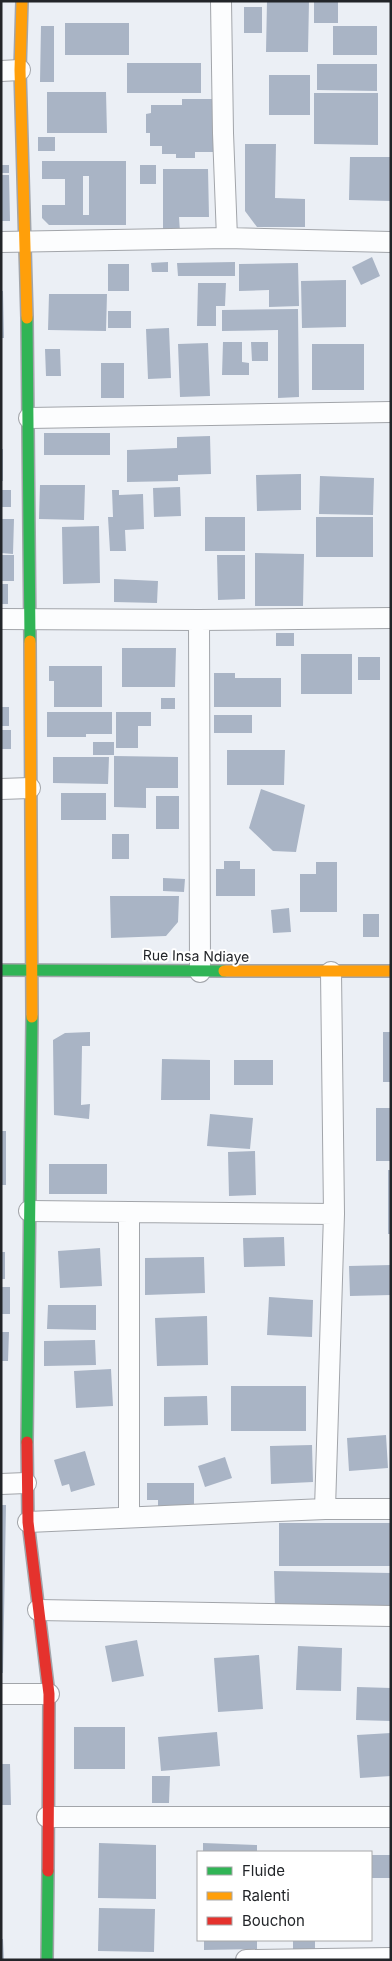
<svg xmlns="http://www.w3.org/2000/svg" width="392" height="1961" viewBox="0 0 392 1961" font-family="Inter,sans-serif">
  <rect width="100%" height="100%" fill="#ebeff5"/>
  <path fill="#a9b4c5" fill-rule="evenodd" d="M267,1h42l-1,51h-42z
    M314,1h24v22h-24z
    M244,7h18v26h-18z
    M65,23h64v32h-64z
    M41,26h13v56h-14z
    M333,26h44v29h-44z
    M127,63h74v30h-74z
    M317,64h60v27l-60,-1z
    M269,75h41v40h-41z
    M47,92h59l1,41h-60z
    M314,93h64v52l-64,-1z
    M182,99h35v53h-22v6h-19v-4h-14v-8h-12v-13h-4v-19l5,-1v-8h31z
    M38,137h17v14h-17z
    M245,144h31l-1,54 30,1v28h-48l-12,-16z
    M350,157h41v44l-42,-1z
    M42,161h84v64h-77l-7,-7v-13h23v-26h-23zM83,176h6v39h-6z
    M1,165h8v8h-8z
    M140,165h16v19h-16z
    M163,169h45l1,48h-30l1,15h-17z
    M1,175h8l1,46h-9z
    M372,257l8,19 -19,9 -9,-18z
    M168,262v10h-16l-1,-9z
    M235,262v14h-57l-1,-13z
    M298,263l1,43 -30,1v-17l-30,1v-27z
    M108,264h21v27h-21z
    M346,280v47l-44,1 -1,-47z
    M198,283h28l-1,23h-9v20h-19z
    M1,291h2l1,47h-3z
    M49,294h58l-1,37 -58,-1z
    M298,309l1,88 -21,1v-68l-56,1v-21z
    M108,311h23v17h-23z
    M169,328l2,50 -23,1 -2,-50z
    M223,342h19v20l7,1v12h-27z
    M251,342h17v19h-16z
    M208,343l2,53 -30,1 -2,-53z
    M312,344h52v46h-52z
    M45,349h15l1,27h-15z
    M101,363h23v35h-23z
    M44,433h66v22h-66z
    M210,436l1,38 -33,1v6l-51,1v-32l50,-2v-11z
    M1,449h2v32h-2z
    M301,474v36l-44,1 -1,-36z
    M320,476l54,2 -1,37 -54,-1z
    M40,485h45l-1,35 -45,-1z
    M180,487l1,29 -27,1 -1,-29z
    M1,490h10v17h-10z
    M112,490h7v5l24,-1 1,35 -19,1 1,21h-16l-2,-34h5z
    M205,517h40v34h-40z
    M316,517h57v40h-57z
    M1,519h13l-1,35 -12,-1z
    M99,526l1,57 -37,1 -1,-57z
    M255,553l49,1 -1,52h-48z
    M1,555h13v26h-13z
    M217,555h28v44l-27,1z
    M114,579l44,2 -1,22 -43,-1z
    M1,584h7v20h-7z
    M276,633h18v13h-18z
    M122,648h54l-1,39h-53z
    M301,654h51v40h-51z
    M358,657h22v23h-22z
    M49,666h53v41h-48v-26h-5z
    M214,673h21v5h46v29h-67z
    M161,698h14v11h-14z
    M1,707h8v19h-8z
    M47,712h65v22h-26v3h-39z
    M116,712h35v14h-13v22h-22z
    M214,715h38v18h-38z
    M1,730h10v19h-10z
    M93,742h21v13h-21z
    M227,750h58l-1,35h-57z
    M114,756l64,1v31h-32v20l-32,-1z
    M53,757h56l-1,27 -55,-1z
    M261,789l44,16 -9,47 -23,-1 -24,-23z
    M61,793h45v27h-45z
    M156,796h23v33h-23z
    M112,834h17v25h-17z
    M224,861h16v8h15v27h-39v-27h8z
    M316,862h21v50h-37v-38h16z
    M163,878l22,1 -1,13 -21,-1z
    M110,896h69l-1,26 -12,14 -55,2z
    M289,908l2,24 -18,1 -2,-23z
    M363,914h16v23h-16z
    M90,1032v14h-8l-1,59 9,-1 -1,15 -35,-4 -1,-75 12,-7z
    M383,1032h8v50h-8z
    M162,1059l48,1v40h-49z
    M234,1060h39v25h-39z
    M376,1108h15v53h-15z
    M210,1114l43,4 -3,31 -43,-3z
    M1,1131h5v54h-5z
    M255,1151l1,44 -27,1 -1,-44z
    M49,1164h58v30h-58z
    M388,1170h3v64h-3z
    M284,1237l1,29 -41,1 -1,-29z
    M100,1248l2,38 -42,2 -2,-37z
    M1,1252h4v27h-4z
    M204,1257l1,36 -60,2v-37z
    M391,1265v30l-41,1 -1,-30z
    M1,1287h9v27h-9z
    M269,1297l44,3 -1,37 -45,-2z
    M48,1305h48v25l-49,-1z
    M207,1316l1,49 -51,1 -2,-48z
    M1,1332h8l-1,29h-7z
    M95,1340l1,25 -52,1v-25z
    M111,1369l2,37 -37,2 -2,-37z
    M231,1386h75v45h-75z
    M207,1396l1,29 -44,1v-29z
    M386,1435l2,33 -39,3 -2,-33z
    M312,1445l1,37 -42,2 -1,-38z
    M85,1451l10,34 -24,7 -2,-8 -7,2 -8,-26z
    M225,1457l7,21 -27,9 -7,-21z
    M147,1483h47v27h-36v-10h-11z
    M1,1505h5l-3,168h-2z
    M279,1523h112v43h-112z
    M274,1571l117,2v34l-116,1z
    M137,1640l7,36 -32,6 -7,-36z
    M298,1646l44,2 -1,43 -45,-1z
    M259,1655l4,54 -45,3 -4,-54z
    M357,1687l34,1v33l-35,-1z
    M74,1727h51v42h-51z
    M217,1732l3,34 -59,5 -3,-34z
    M391,1733v43l-31,2 -3,-43z
    M1,1764h9l1,41h-10z
    M152,1776h18l-1,27h-17z
    M99,1843l57,2v54l-58,-1z
    M203,1843l54,2v7h-54z
    M371,1855h20v23h-20z
    M99,1908l56,1 -1,43 -56,-1z
    M1,1939h2l1,21h-3z
    M204,1940h53v9l-53,1z
    M293,1940h22v12h-22z"/>
  <g fill="none" stroke-linecap="round" stroke-linejoin="round">
    <defs>
      <path id="street" d="M221,1l2,132 4,105
        M1,71l19,-1
        M1,242l226,-4 164,4
        M29,418l362,-6
        M1,619l198,1 192,-2
        M199,620l1,352
        M1,789l29,-1
        M29,1211l305,3
        M1,1484l25,-1
        M325,1509l9,-295 -3,-242
        M129,1517v-305
        M28,1522l297,-13h66
        M38,1610l353,6
        M1,1694h48
        M47,1817h344
        M246,1960l145,-2"/>
      <path id="fast" d="M27,318l3,323
        M1,970l223,1
        M27,1442l5,-425
        M47,1960l1,-89"/>
      <path id="slow" d="M22,1l-2,69 7,248
        M30,641l2,376
        M224,971h167"/>
      <path id="jam" d="M27,1442l1,80 21,172 -1,177"/>
    </defs>
    <use href="#street" stroke="#a2a5aa" stroke-width="22"/>
    <use href="#fast" stroke="#a2a5aa" stroke-width="14"/>
    <use href="#slow" stroke="#a2a5aa" stroke-width="14"/>
    <use href="#jam" stroke="#a2a5aa" stroke-width="14"/>
    <use href="#street" stroke="#fcfdfe" stroke-width="20"/>
    <use href="#fast" stroke="#30b455" stroke-width="11"/>
    <use href="#slow" stroke="#ff9f0a" stroke-width="11"/>
    <use href="#jam" stroke="#e5322d" stroke-width="11"/>
  </g>
  <g text-anchor="middle" stroke-width="4" stroke-linejoin="round" paint-order="stroke">
    <g font-size="14" fill="#222529" stroke="#fff">
      <text transform="translate(196 956) rotate(1)" y="5">Rue Insa Ndiaye</text>
    </g>
  </g>
  <rect width="392" height="1961" fill="none" stroke="#222529" stroke-width="5"/>
  <rect x="197" y="1851" width="175" height="90" fill="#ffffff" stroke="#a7a8a9"/>
  <rect x="207" y="1867" width="25" height="8" fill="#30b455" stroke="#a7a8a9"/>
  <text x="242" y="1876" font-size="15" fill="#222529">Fluide</text>
  <rect x="207" y="1892" width="25" height="8" fill="#ff9f0a" stroke="#a7a8a9"/>
  <text x="242" y="1901" font-size="15" fill="#222529">Ralenti</text>
  <rect x="207" y="1917" width="25" height="8" fill="#e5322d" stroke="#a7a8a9"/>
  <text x="242" y="1926" font-size="15" fill="#222529">Bouchon</text>
</svg>
